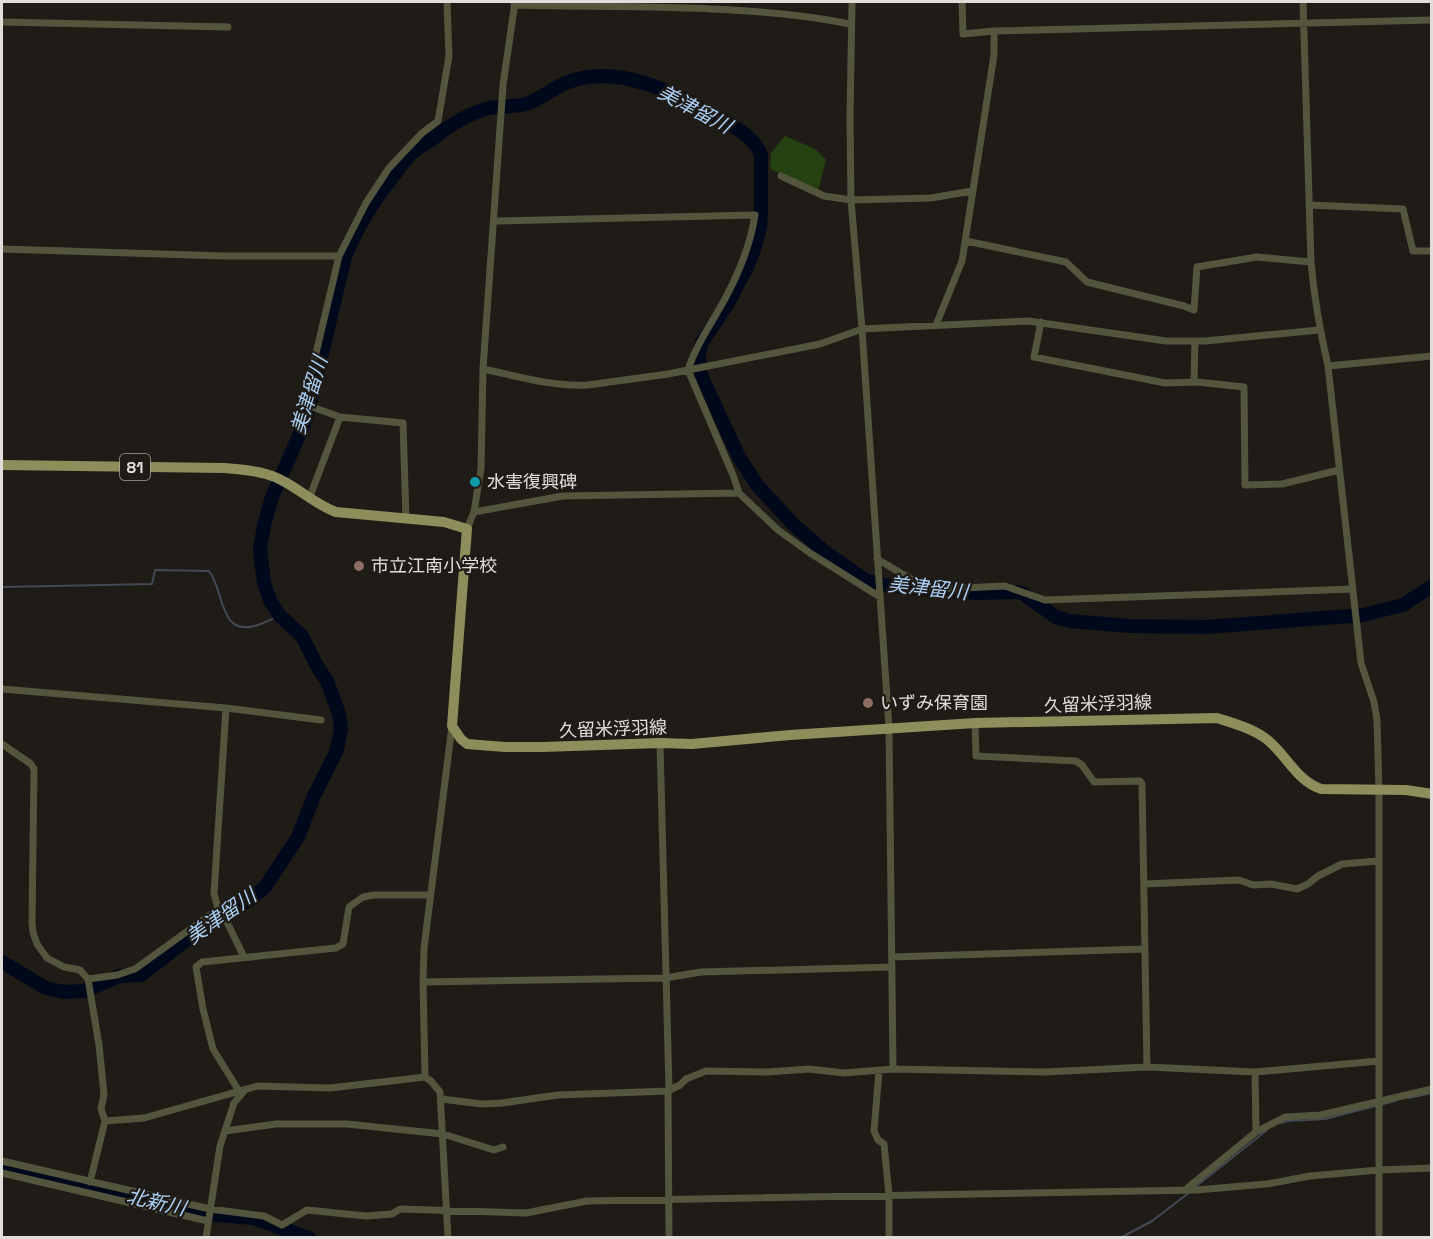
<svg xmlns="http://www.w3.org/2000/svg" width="1433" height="1239" viewBox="0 0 1433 1239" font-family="'Space Grotesk','Noto Sans JP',sans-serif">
  <rect width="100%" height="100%" fill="#1f1b16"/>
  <path fill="#254111" d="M785,136l30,13 11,11 -8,31 -48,-22 1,-16z"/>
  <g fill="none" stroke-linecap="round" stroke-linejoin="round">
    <path stroke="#434955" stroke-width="2" d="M2,587l150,-3 3,-14 54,1c16,20 9,67 49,54 7,-3 15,-5 21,-10
      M1409,1098l23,-5
      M1280,1123l8,-2 37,-2 70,-18
      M1194,1188l73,-58
      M1120,1238l32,-17 38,-29"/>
    <path stroke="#00091c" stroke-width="14" d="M2,962l44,26 18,4 20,-1 36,-15 21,-1 69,-53 39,-22 16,-13 33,-50 16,-41 23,-46 4,-23 -2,-13 -12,-33 -10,-15 -15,-30 -23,-21 -9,-15 -6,-17 -4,-33 4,-25 8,-28 32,-73 5,-16 36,-151c12,-31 28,-56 49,-82 7,-10 14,-20 24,-27 5,-4 11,-6 16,-10 16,-13 35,-25 56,-30 12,-2 24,-1 36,-4 16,-5 29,-18 45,-23 45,-15 95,7 134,30 20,11 48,22 56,44v56l-1,16 -5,20 -8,20 -20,38 -25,37 -3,10 1,20 3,8 36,77 18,28 37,40 31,27 40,28 23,6 88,7 39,-1 7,1 34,24 14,4 60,5 76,1 157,-12 40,-10 29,-19
      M2,1167l214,48 38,3 55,20"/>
    <path stroke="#54553d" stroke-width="7" d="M852,2l-2,116 1,82 11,129 27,399 4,341
      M962,2l1,32 31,-3 438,-11
      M1303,2l8,260c3,35 9,69 17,104l33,297 13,39 3,18 2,70v448
      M514,5c110,3 229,-2 336,19
      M2,22l226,5
      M781,176l43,20 27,4 80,-2 41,-7
      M1309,205l94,4 10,42h19
      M494,221l261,-6c-4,27 -15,55 -28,80 -13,25 -30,47 -39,75l45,105 6,18 39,37 32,23 70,44
      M966,241l100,21 21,20 97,24 10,4 3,-43 60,-10 54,5
      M2,249l222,7h115
      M1041,322l-7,35 131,26 32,-1 47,5 1,98 37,-1 57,-14
      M936,325l26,-64 32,-206v-24
      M1328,366l104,-10
      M483,369c34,7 70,18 105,16l80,-11 152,-30 42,-15 166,-8 138,20h39l114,-11
      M1194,382l1,-41
      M309,499l31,-82
      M474,512l89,-16 176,-3
      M406,519l-3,-96 -63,-6 -36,-13 35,-148 27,-53 23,-35 33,-35 16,-12 11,-65 -2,-54
      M467,529l7,-17 7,-43 2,-100 20,-284 12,-83
      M877,559l41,24 23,6 64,-3 40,14 308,-11
      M2,689l224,19 95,12
      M975,723l1,33 100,5 6,4 12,17 46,-1 2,3 5,283
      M660,743l9,347
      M2,744l29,20 3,5 -2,153 1,10 4,12 10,14 17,9 16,3 8,9 11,66 5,49 -3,15 4,12 -15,61
      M1144,884l95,-4 14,5 18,-1 26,5 11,-5 10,-8 24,-12 36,-3
      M218,909l-4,-16 12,-185
      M218,909l3,1 23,47
      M892,957l252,-8
      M88,979l29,-4 18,-6 83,-60
      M423,982l242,-4 36,-6 191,-5
      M879,1071l-5,60 4,9 6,4 5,51v43
      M425,1077l-2,-95 1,-34 28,-222
      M239,1091l-26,-42 -10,-40 -7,-42 6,-5 10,-1 124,-13 7,-4 6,-37 14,-10 11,-2h56
      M668,1091l1,147
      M441,1099l41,5 20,-1 56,-8 110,-4 12,-6 6,-6 20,-8 61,1 42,-3 35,4 49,-4 152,3 102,-5 108,5 124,-11
      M105,1121l39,-3 113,-32 73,2 95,-11 6,4 9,11 8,146
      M225,1131l51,-7h71l96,10 51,16 9,-3
      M1256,1132l29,-15 36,-2 111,-26
      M2,1161l208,48 54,7 18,9 25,-15 59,6 26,-2 8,-5 126,4 61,-12 609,-11 71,-6 43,-8 69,-6 53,-2
      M2,1173l206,48
      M1185,1190l71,-58 -1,-60
      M206,1238l14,-92 14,-43 11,-13"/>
    <path stroke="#8d8e5c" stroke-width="10" d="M2,465l222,3c14,1 28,2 42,6 26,7 45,29 70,38l108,10 23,7 -15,197 9,13 6,5 38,3h38l117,-4 32,1 98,-9 185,-12 242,-5c16,5 34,10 48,20 21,15 30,42 56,51l85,1 26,4"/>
  </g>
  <circle fill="#0f9aa8" stroke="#1f1b16" stroke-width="2" cx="475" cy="482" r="6"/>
  <g fill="#8d6e63" stroke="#1f1b16" stroke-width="2">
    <circle cx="359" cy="566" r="6"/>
    <circle cx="868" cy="703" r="6"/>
  </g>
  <g text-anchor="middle" stroke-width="4.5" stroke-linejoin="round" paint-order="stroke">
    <rect fill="#1f1b16" stroke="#a6a39f" stroke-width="1.5" x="120" y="454" width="30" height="26" rx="4.5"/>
    <g font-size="16" font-weight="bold" fill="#e0ddda">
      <text x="135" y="473">81</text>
    </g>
    <g font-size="18" fill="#e0ddda" stroke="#1f1b16" text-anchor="start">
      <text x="487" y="488">水害復興碑</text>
      <text x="371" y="572">市立江南小学校</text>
      <text x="880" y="709">いずみ保育園</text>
    </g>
    <g font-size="18" fill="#e0ddda" stroke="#1f1b16">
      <text transform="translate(1098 704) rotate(-2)" y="6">久留米浮羽線</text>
      <text transform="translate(613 729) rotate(-2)" y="6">久留米浮羽線</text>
    </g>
    <g font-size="20" font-style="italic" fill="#acd1f8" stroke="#1f1b16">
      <text transform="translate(695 109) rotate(28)" y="7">美津留川</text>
      <text transform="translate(309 395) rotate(-73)" y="7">美津留川</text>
      <text transform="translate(928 588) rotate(6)" y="7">美津留川</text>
      <text transform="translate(221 916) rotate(-35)" y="7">美津留川</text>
      <text transform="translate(156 1202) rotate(13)" y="7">北新川</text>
    </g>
  </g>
  <rect width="1433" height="1239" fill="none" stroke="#e0ddda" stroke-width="6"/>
</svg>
